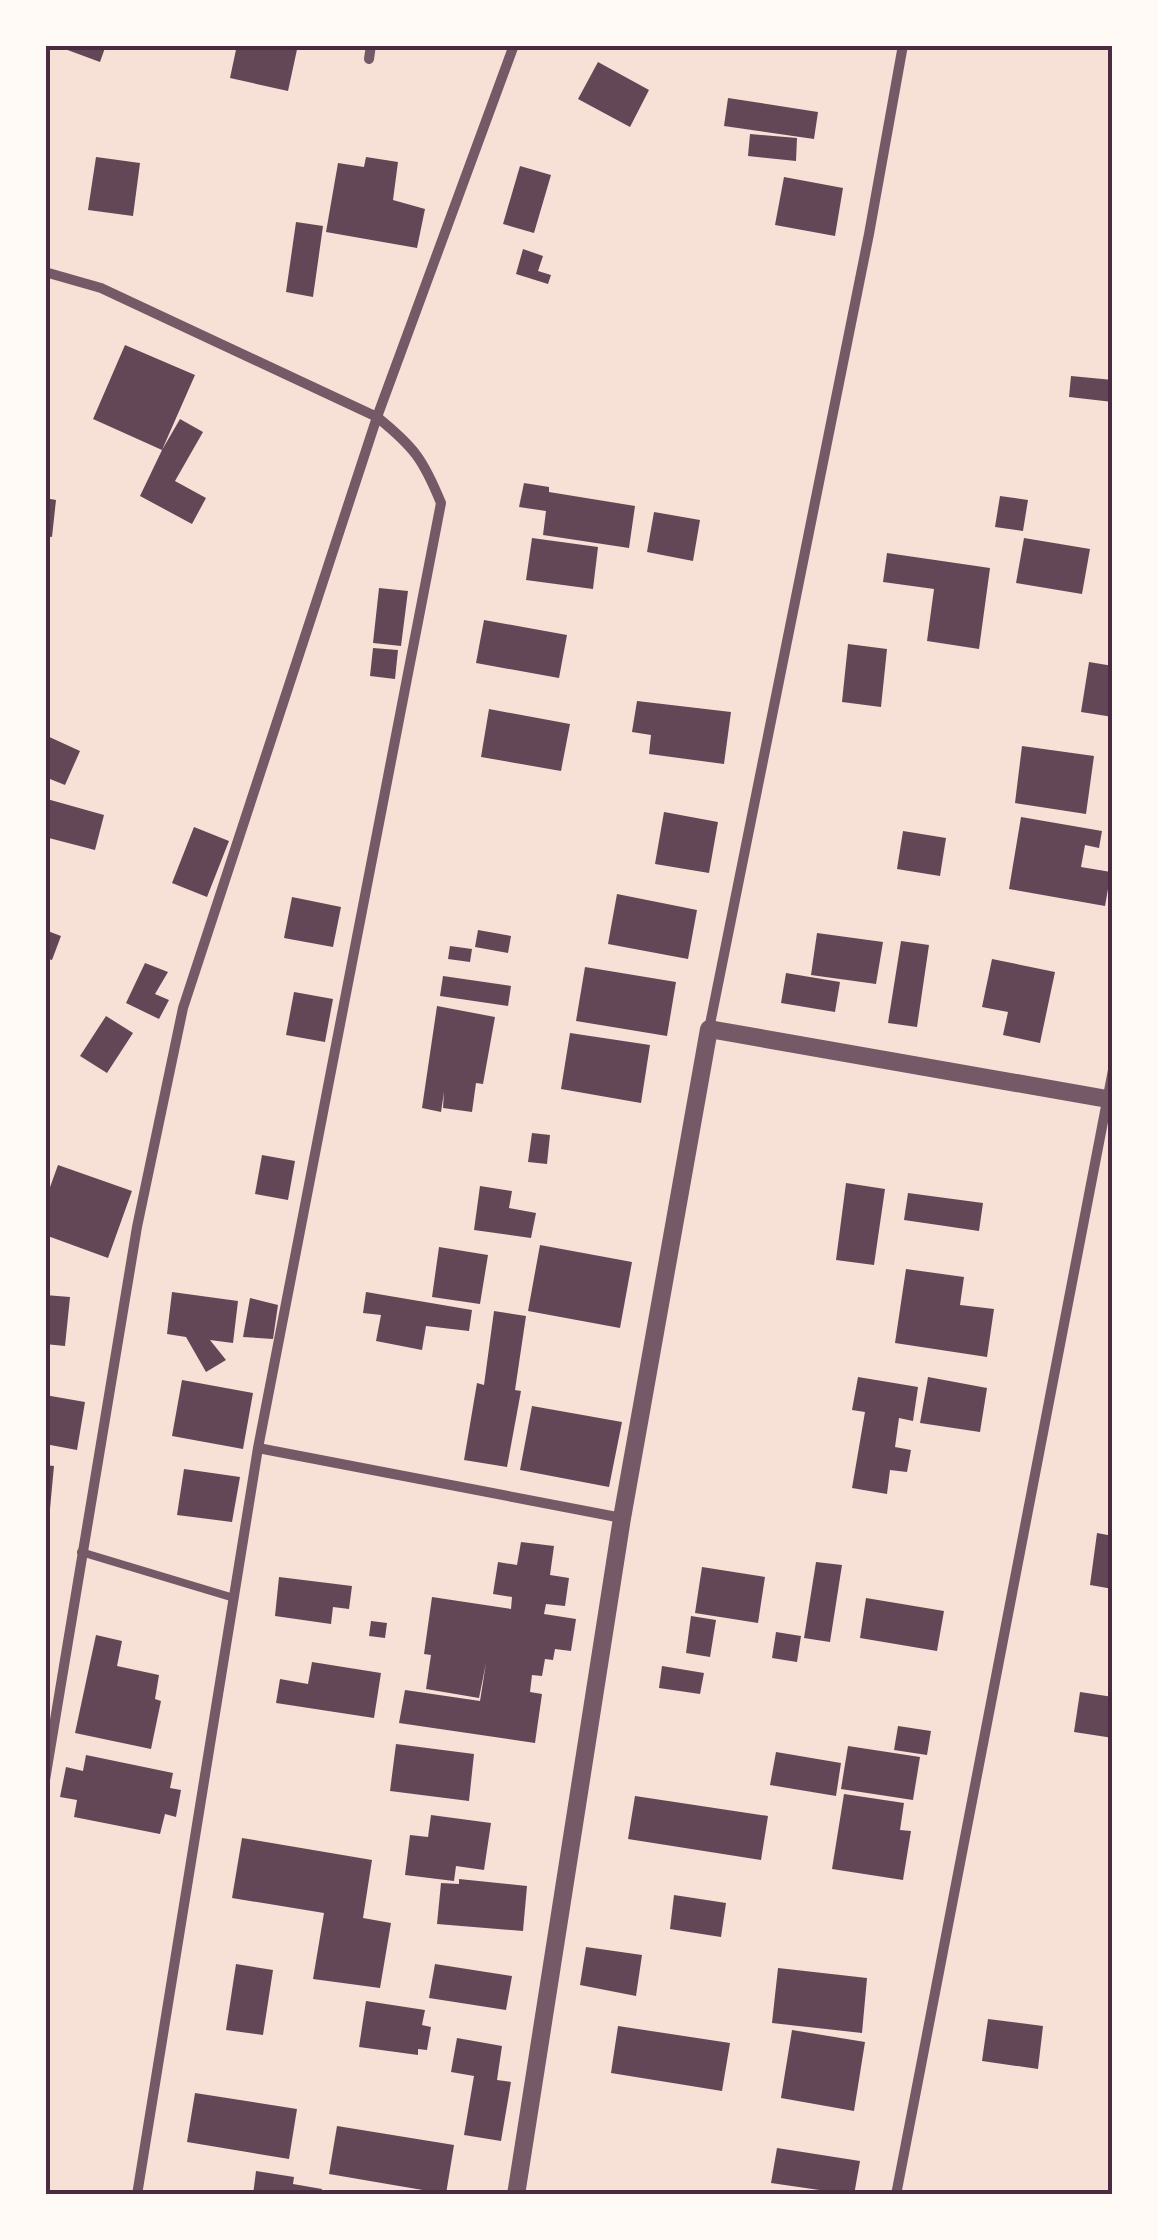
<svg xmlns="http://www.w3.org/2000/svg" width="1158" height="2240" viewBox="0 0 1158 2240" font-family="'Alegreya Sans',sans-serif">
  <rect width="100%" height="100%" fill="#f7e1d7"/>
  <path fill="#644757" d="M54,45h52l-6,17z
    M237,45h61l-10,46 -58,-13z
    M598,62l51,28 -19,37 -52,-28z
    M728,98l90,14 -4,27 -90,-13z
    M750,134l47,4 -1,23 -48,-5z
    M96,157l44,6 -7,53 -45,-6z
    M366,157l32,5 -5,38 32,9 -8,39 -91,-16 12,-69 26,4z
    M520,166l31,9 -17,58 -31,-9z
    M784,177l59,11 -8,48 -60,-11z
    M296,222l27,4 -10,71 -27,-5z
    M523,249l20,7 -5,15 13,4 -3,9 -32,-10z
    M125,345l70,30 -33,75 18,-31 23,13 -28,49 31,17 -14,26 -52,-28 22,-46 -69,-31z
    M1071,376l42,4v22l-44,-5z
    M524,483l25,4v5l86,14 -6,42 -86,-13 3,-24 -27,-4z
    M1000,496l28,4 -5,31 -28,-4z
    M45,498l11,2 -4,37 -7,-1z
    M654,512l46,8 -7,41 -46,-9z
    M532,538l66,9 -5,42 -67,-9z
    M1024,538l66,11 -8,45 -66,-11z
    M887,553l103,15 -11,81 -52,-8 7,-52 -51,-7z
    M379,588l29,3 -7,55 -28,-3z
    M484,620l83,15 -8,43 -83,-15z
    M848,644l39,5 -6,58 -39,-5z
    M373,648l25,2 -3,29 -25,-3z
    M1089,662l24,4v51l-32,-5z
    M637,701l94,11 -7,52 -75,-10 2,-19 -19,-3z
    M489,709l81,15 -9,47 -80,-14z
    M45,735l35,16 -15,34 -20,-8z
    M1022,746l72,10 -8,58 -71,-11z
    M47,799l57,16 -9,35 -50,-13z
    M664,812l54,10 -9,51 -54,-9z
    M1021,817l81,14 -3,17 -14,-3 -4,22 30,5 -6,34 -96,-17z
    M194,827l35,14 -22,56 -35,-14z
    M903,831l43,7 -6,38 -43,-7z
    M617,894l80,16 -9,49 -80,-15z
    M292,897l49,10 -8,40 -49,-9z
    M45,930l16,6 -9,24 -7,-2z
    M478,930l33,6 -3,17 -33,-6z
    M817,933l66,9 -7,42 -65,-9z
    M901,941l28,4 -12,82 -29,-4z
    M450,946l22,3 -2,13 -22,-3z
    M992,959l63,13 -15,71 -37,-8 5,-23 -26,-5z
    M145,963l23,9 -13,22 14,6 -10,19 -33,-16z
    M585,967l91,15 -9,54 -91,-15z
    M786,973l54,9 -5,30 -54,-9z
    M443,976l68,10 -3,20 -68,-10z
    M294,992l39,7 -8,43 -39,-7z
    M437,1006l58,11 -12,67 -7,-1 -4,29 -29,-4 1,-16 -3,20 -19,-4z
    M106,1016l27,17 -26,40 -27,-17z
    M570,1033l80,12 -9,58 -80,-14z
    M532,1133l18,2 -3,29 -19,-2z
    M262,1155l33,6 -7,39 -33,-6z
    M58,1165l74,26 -24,67 -63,-23v-34z
    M846,1183l39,6 -11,76 -38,-5z
    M480,1186l32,5 -3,17 27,5 -5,25 -57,-8z
    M908,1193l75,10 -4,28 -75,-11z
    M540,1245l92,17 -12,66 -92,-17z
    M439,1247l49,8 -8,49 -48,-7z
    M906,1269l58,8 -4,28 34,4 -7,48 -92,-14z
    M172,1292l66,9 -5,42 -23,-3 16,20 -20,12 -20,-35 -19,-3z
    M366,1292l106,18 -3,21 -43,-5 -4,24 -46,-9 5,-26 -18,-2z
    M45,1295l25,2 -5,49 -20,-2z
    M250,1298l28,7 -5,34 -30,-2z
    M494,1311l32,5 -11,74 6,1 -14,76 -43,-7 13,-77 7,2z
    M858,1377l60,10 -5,34 -14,-3 -4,29 16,3 -4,22 -17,-2 -3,24 -35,-6 13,-76 -13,-2z
    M928,1377l59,11 -7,44 -60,-9z
    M182,1380l71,13 -10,56 -71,-13z
    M45,1395l40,7 -8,48 -32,-6z
    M532,1406l90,16 -13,65 -89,-17z
    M45,1465l9,1 -4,43h-5z
    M184,1469l56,8 -8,45 -55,-7z
    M1097,1533l16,3v53l-23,-4z
    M521,1542l33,4 -4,29 19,3 -4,28 -19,-2 -2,10 32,5 -5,32 -16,-2 -2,11 -8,-1 -3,17 -10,-1 -2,17 12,2 -7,49 -136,-20 6,-33 75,11 6,-38 -7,35 -53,-9 5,-34 -7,-1 8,-57 79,12 1,-12 -19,-3 5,-32 19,3z
    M816,1562l26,3 -12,77 -26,-4z
    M702,1567l63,10 -7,46 -63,-10z
    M279,1577l73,9 -3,23 -16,-2 -2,17 -56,-8z
    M866,1598l78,13 -7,40 -77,-13z
    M691,1616l25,4 -6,37 -24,-4z
    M371,1621l16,2 -2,15 -16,-2z
    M776,1632l25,4 -4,26 -25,-4z
    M96,1635l26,6 -5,25 42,9 -4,24 6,2 -10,48 -76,-16z
    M312,1662l69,11 -7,45 -98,-15 4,-24 28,5z
    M662,1666l42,7 -4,21 -41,-6z
    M1080,1692l33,5v41l-39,-6z
    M898,1726l33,5 -4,24 -33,-5z
    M396,1744l78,10 -5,47 -79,-10z
    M848,1746l72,11 -7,43 -72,-11z
    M776,1752l65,11 -5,33 -66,-11z
    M86,1755l87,18 -3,15 11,2 -5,27 -11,-3 -5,20 -86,-17 3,-17 -17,-3 6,-30 17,4z
    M844,1794l60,9 -4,27 11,1 -8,49 -71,-11z
    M635,1796l133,20 -7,44 -133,-21z
    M431,1815l60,8 -7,47 -28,-4 -2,15 -49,-6 5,-40 18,2z
    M242,1838l130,22 -9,58 28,5 -11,65 -67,-9 11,-66 -92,-15z
    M459,1879l68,7 -4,45 -86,-7 4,-41 18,1z
    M674,1895l52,8 -5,34 -51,-8z
    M586,1947l56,8 -6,41 -56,-11z
    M236,1964l37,6 -10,65 -37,-5z
    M435,1964l77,12 -6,34 -77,-12z
    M778,1968l89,10 -5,55 -90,-10z
    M366,2001l59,9 -3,15 9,2 -4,23 -9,-1v6l-59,-8z
    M988,2019l55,7 -5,43 -56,-8z
    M618,2026l112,17 -8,48 -111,-18z
    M792,2030l73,12 -11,69 -73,-13z
    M457,2038l45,8 -5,34 14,2 -10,59 -37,-6 10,-59 -23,-4z
    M195,2093l102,16 -8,50 -102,-17z
    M337,2126l117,19 -8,49 -117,-20z
    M777,2148l83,13 -6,34 -83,-12z
    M256,2171l38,6 -1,7 29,5 -1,6h-68z"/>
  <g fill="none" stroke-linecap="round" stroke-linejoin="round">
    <path stroke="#755966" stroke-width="8" d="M81,1552l153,46"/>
    <path stroke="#755966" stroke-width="10" d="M369,59l2,-14
      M45,272l56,16 276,129c37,30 46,42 64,86l-183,945 -121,747
      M709,1029l160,-795 34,-189
      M258,1448l364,70
      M45,1780l92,-553 46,-219 194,-591 137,-372
      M896,2195l217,-1125"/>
    <path stroke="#755966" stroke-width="18" d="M516,2195l106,-677 87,-489 404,71"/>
  </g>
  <rect width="1158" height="2240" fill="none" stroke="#fffaf5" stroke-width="95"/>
  <rect x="48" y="48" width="1062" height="2144" fill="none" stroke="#4a2c40" stroke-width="4"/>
</svg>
